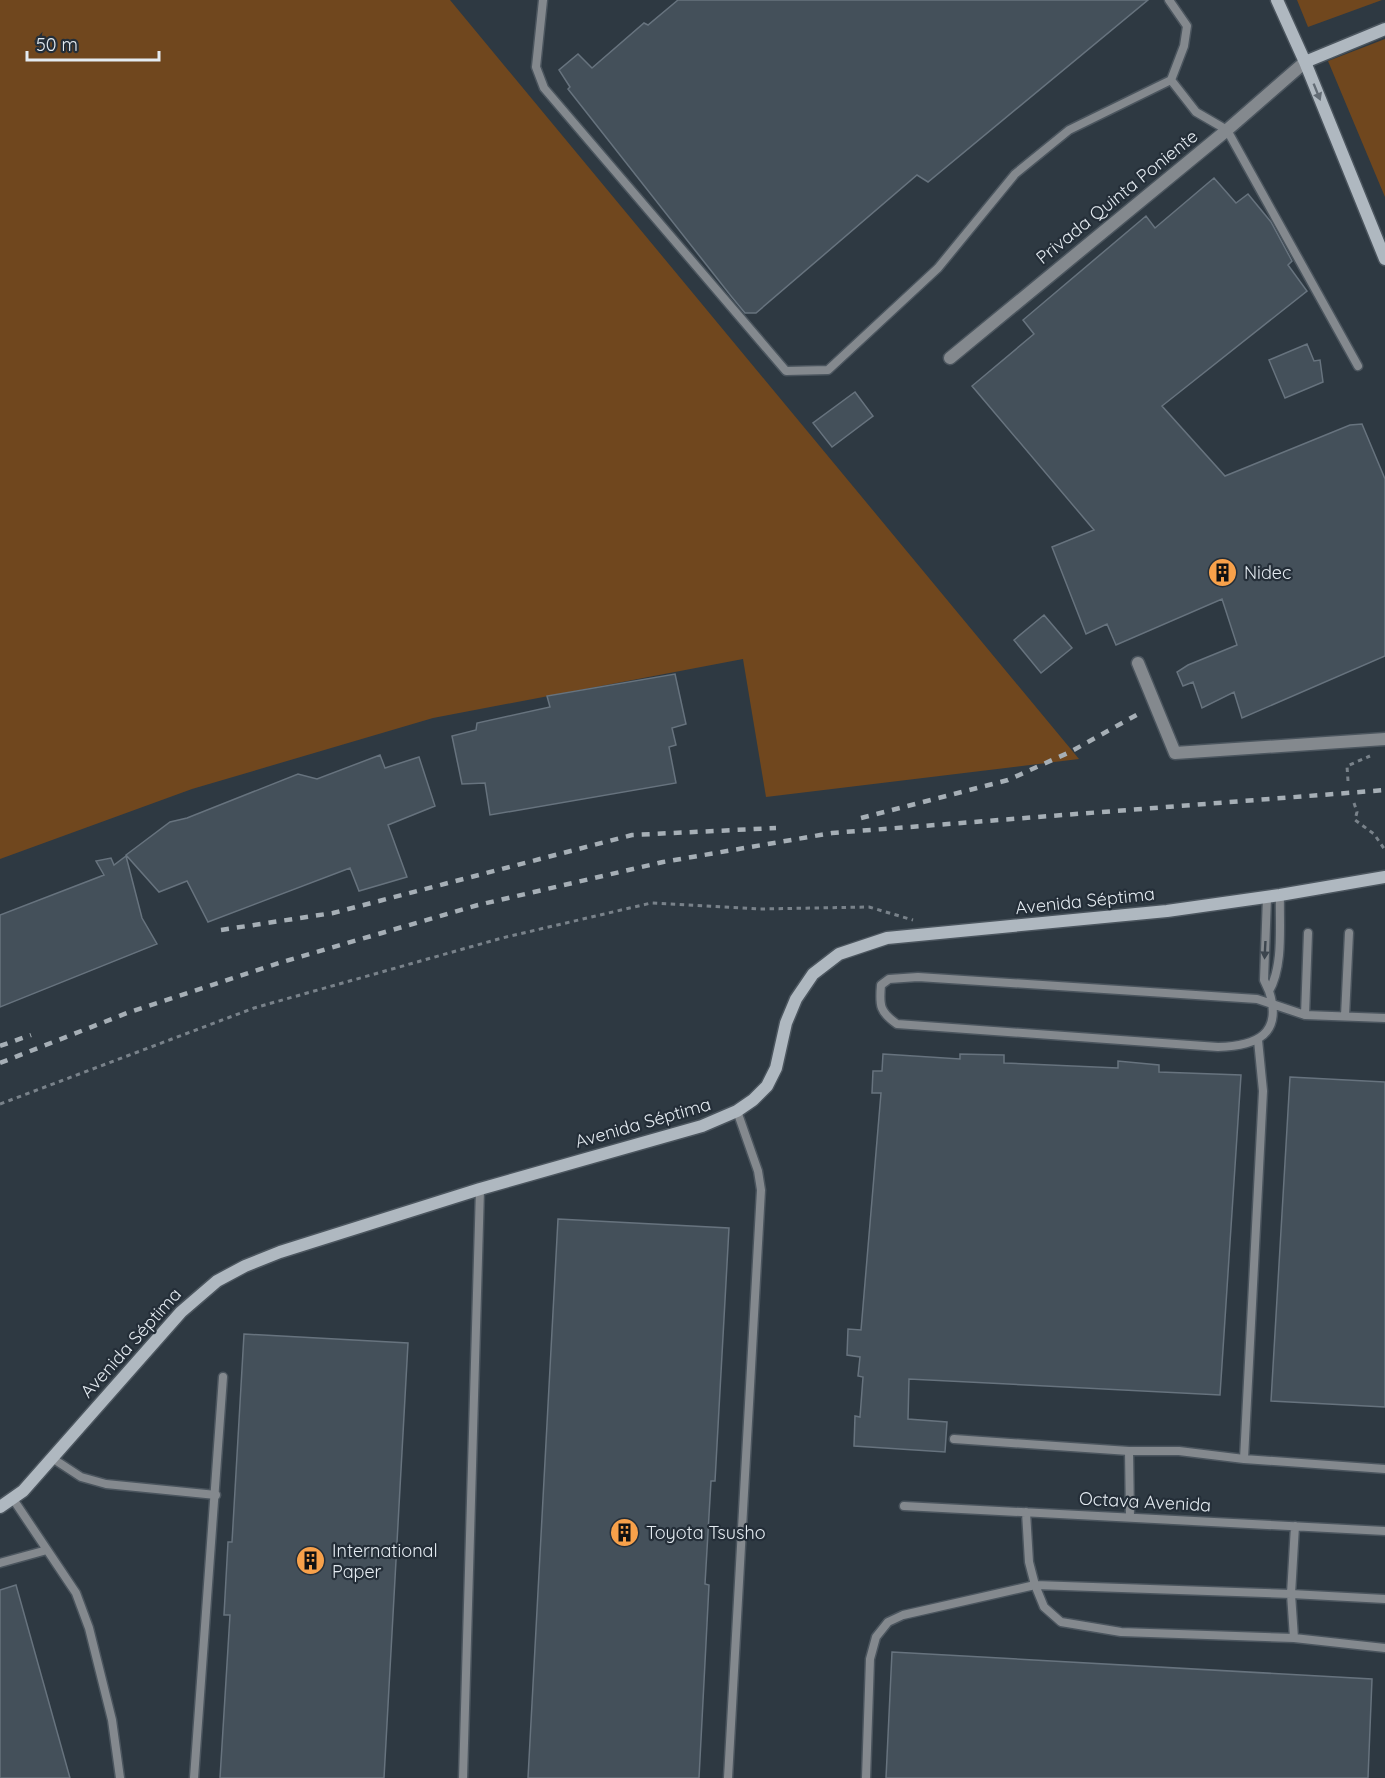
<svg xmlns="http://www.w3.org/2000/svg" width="1385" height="1778" viewBox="0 0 1385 1778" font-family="Quicksand,sans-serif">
  <rect width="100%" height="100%" fill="#2e3942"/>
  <path fill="#70471e" d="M0,0h450l629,759 -313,38 -23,-138 -310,59 -241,71 -192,70z
    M1297,0h85l-74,27z
    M1385,39v158l-57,-136z"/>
  <path fill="#44505a" stroke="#67737e" stroke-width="1.5" d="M678,0h470l-220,182 -11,-7 -161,138h-11l-14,-17 -163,-207 2,-2 -11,-17 19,-16 14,14 52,-45 4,2z
    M1214,178l22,25 12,-9 23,28 21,39 -4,4 19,26 -145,115 63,70 125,-51 12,-1 23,55v177l-143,62 -8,-26 -32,16 -9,-26 -10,4 -6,-14 11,-7 49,-20 -15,-46 -106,46 -9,-21 -21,10 -34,-87 42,-17 -122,-144 62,-52 -11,-14 123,-104 9,12z
    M1307,344l7,17 6,-1 3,22 -38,16 -16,-38z
    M855,392l18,24 -41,31 -19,-24z
    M1044,615l28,33 -31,25 -27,-33z
    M675,674l11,50 -14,4 4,17 -7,2 7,36 -186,32 -5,-32 -23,1 -10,-48 24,-6 1,-7 73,-16 -3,-11z
    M380,755l5,13 34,-11 16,49 -47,19 19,52 -48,14 -9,-23 -142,54 -21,-41 -28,11 -33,-37 44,-33 17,-4 111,-44 19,5z
    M126,856l16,62 15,26 -157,63v-92l104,-40 -8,-14 15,-3 3,7z
    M883,1054l77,5v-5l44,1v8l114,5v-7l41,4v7l82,3 -21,320 -311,-16 -1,40 39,3 -2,30 -91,-6 1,-30 5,1 3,-40 -5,-1 2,-19 -13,-2 1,-26 13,1 20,-237h-9l1,-22h9z
    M1290,1077l95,5v325l-114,-6z
    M558,1219l171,9 -14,253h-4l-6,103 4,1 -10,193h-171z
    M244,1334l164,9 -24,435h-164l10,-163h-6l4,-73h4z
    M16,1585l54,193h-70v-188z
    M892,1652l480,27 -4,99h-482z"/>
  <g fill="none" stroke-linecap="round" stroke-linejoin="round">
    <defs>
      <path id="lane" d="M543,0l-7,67 8,21 242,283 42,-1 110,-102 77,-94 54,-44 102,-50
        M1169,0l18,26 -3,20 -13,34 25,32 31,18 131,236
        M1267,897l-3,83 5,11c15,-26 10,-67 11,-96
        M1269,991c14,43 -12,55 -51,56l-321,-23c-17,-12 -18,-18 -16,-39l8,-6 29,-2 339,22 48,16 80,3
        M1305,1015l3,-82
        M1345,1016l4,-83
        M954,1439l175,12
        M52,1458l29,19 25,7 110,11
        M1244,1459l19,-368 -5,-51
        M13,1499l63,94 13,35 23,92 8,58
        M904,1506l481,25
        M1026,1512l3,50 6,23 9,22 17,15 60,10 173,6 91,10
        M1130,1517l-1,-66h50l65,8 141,10
        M0,1563l47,-13
        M1294,1638l-3,-44 4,-68
        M194,1778l29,-401
        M463,1778l17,-589
        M728,1778l33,-588 -3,-19 -21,-60
        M866,1778l4,-119 6,-22 12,-15 15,-7 132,-30 256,9 94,5"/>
      <path id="street" d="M950,358l277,-228 78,-68
        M1138,663l37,90 210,-14"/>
      <path id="secondary" d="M1277,0l28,62 80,197
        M1305,62l80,-33
        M0,1507l23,-16 158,-179 36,-31 28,-15 35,-14 200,-63 222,-63 35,-15 16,-11 14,-14 9,-18 10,-45 10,-24 17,-25 26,-20 48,-16 280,-27 113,-16 105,-18"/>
    </defs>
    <use href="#lane" stroke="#4b555e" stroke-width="11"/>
    <use href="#street" stroke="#4b555e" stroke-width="15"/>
    <use href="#secondary" stroke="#4b555e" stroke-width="15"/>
    <path stroke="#79828a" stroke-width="3" stroke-dasharray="4.5 4.5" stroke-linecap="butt" d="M1348,781l-1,-15 23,-10
      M1354,803l3,9 -2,8 19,14 11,16
      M0,1104l254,-96 248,-70 149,-35 109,6 109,-2 44,13"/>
    <use href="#lane" stroke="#84898e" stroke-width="8"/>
    <use href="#street" stroke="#84898e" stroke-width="12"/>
    <use href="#secondary" stroke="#afb8c0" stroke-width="12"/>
    <path stroke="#a6afb6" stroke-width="4.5" stroke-dasharray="8 8" stroke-linecap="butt" d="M861,818l147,-38 62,-28 70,-39
      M221,930l112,-17 299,-78 144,-7
      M0,1046l31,-11
      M0,1063l127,-50 155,-51 196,-57 185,-43 169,-29 553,-43"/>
  </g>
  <defs><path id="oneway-solid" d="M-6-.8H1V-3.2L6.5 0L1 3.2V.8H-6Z" transform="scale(1.5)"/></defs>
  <use fill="#636c75" href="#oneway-solid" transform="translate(1317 92) rotate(68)"/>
  <use fill="#3c454e" href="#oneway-solid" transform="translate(1265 950) rotate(93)"/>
  <defs>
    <symbol id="building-disc" viewBox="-11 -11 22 22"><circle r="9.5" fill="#f8a14a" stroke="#242e38"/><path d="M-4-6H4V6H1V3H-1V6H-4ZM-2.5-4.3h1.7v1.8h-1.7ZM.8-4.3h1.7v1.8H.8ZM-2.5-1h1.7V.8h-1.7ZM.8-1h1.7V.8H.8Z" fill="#111"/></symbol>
  </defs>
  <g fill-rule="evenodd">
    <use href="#building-disc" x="1206" y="556" width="33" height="33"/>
    <use href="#building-disc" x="608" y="1516" width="33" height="33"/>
    <use href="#building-disc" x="294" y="1544" width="33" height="33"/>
  </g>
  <g text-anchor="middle" stroke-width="4.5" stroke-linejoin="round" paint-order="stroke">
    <g font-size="18" fill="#e4ebf1" stroke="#242e38">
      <text transform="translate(1117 197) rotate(-39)" y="6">Privada Quinta Poniente</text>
      <text transform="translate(1085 901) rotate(-6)" y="6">Avenida Séptima</text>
      <text transform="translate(643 1123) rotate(-16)" y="6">Avenida Séptima</text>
      <text transform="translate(131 1343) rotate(-48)" y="6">Avenida Séptima</text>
      <text transform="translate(1145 1502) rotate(3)" y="6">Octava Avenida</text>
    </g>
    <g font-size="18" fill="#e4ebf1" stroke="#242e38" text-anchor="start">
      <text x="1244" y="579">Nidec</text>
      <text x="646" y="1539">Toyota Tsusho</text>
      <text x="332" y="1557">International<tspan x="332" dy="21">Paper</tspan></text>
    </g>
  </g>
  <path d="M27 51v9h132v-9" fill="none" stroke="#e4ebf1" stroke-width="3"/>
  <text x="36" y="51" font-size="18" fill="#e4ebf1" stroke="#242e38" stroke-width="4.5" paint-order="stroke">50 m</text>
</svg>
